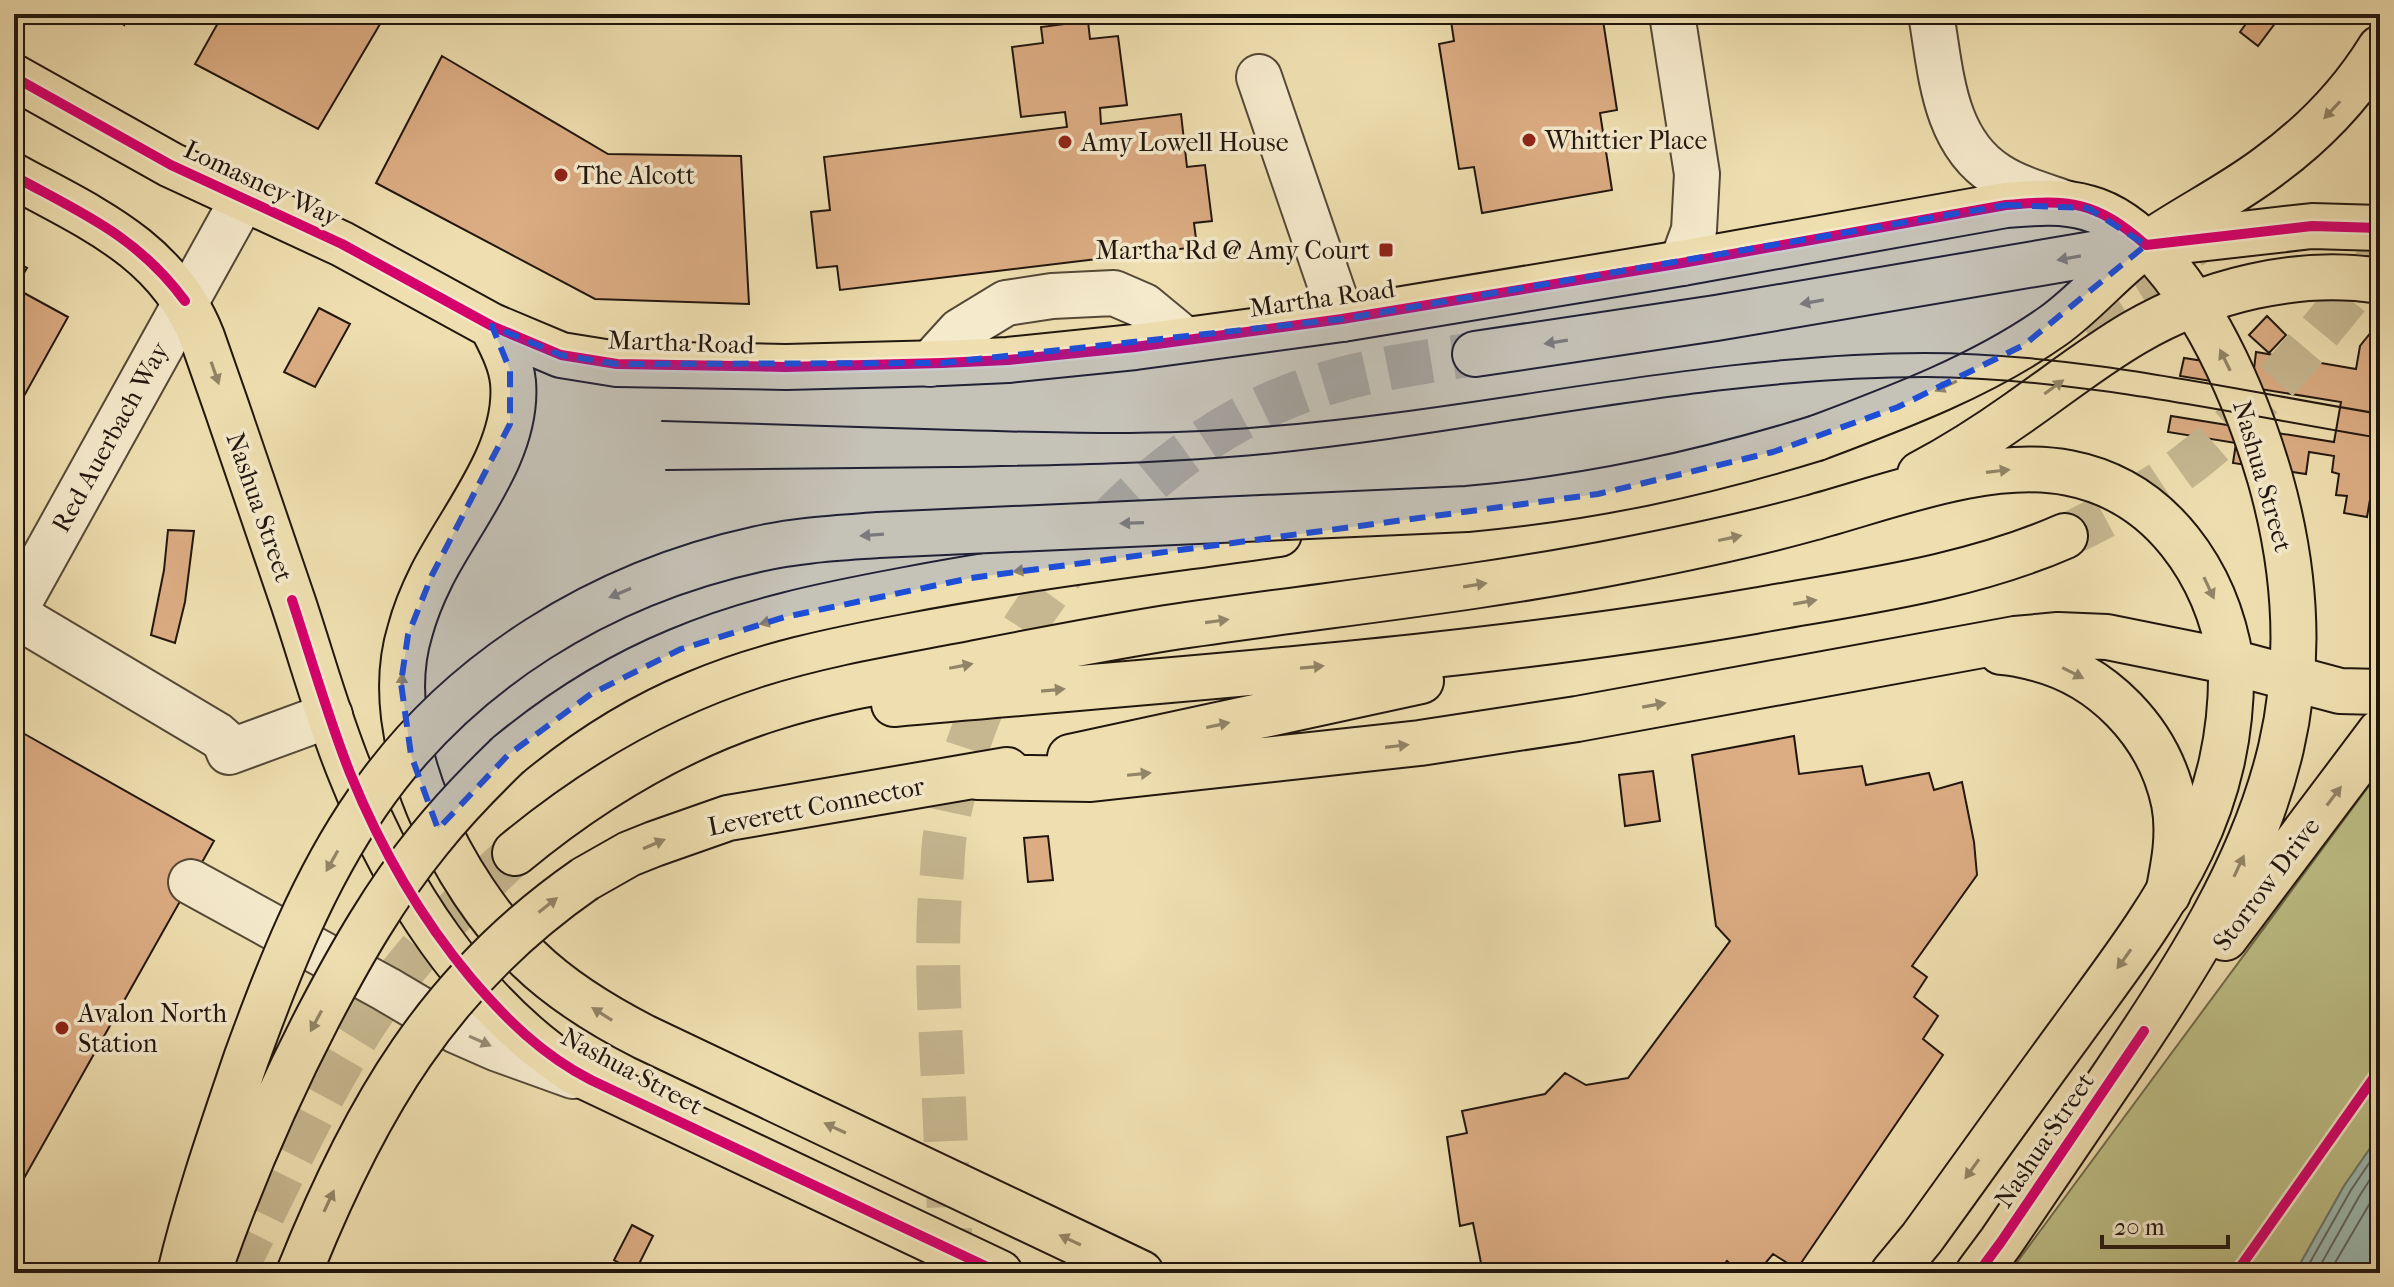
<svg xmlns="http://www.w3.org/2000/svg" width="2394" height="1287" viewBox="0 0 2394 1287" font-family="'IM FELL French Canon',serif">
  <rect width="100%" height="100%" fill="#efdfb0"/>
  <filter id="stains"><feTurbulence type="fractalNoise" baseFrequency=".0025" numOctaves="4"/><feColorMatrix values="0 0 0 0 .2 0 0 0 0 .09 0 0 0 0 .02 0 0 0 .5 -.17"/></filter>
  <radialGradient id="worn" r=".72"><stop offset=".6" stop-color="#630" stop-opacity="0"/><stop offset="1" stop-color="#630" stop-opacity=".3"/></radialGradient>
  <path fill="#bec087" stroke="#706b4a" stroke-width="2" d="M2380,771v363l-36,52 -49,87h-286z"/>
  <path fill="#9cbbb4" stroke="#6b7972" stroke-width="2" d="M2380,1134v139h-85l49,-87z"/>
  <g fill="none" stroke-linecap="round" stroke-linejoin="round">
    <path stroke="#5e6861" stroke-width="2" d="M2304,1273l47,-83 29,-43
      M2316,1273l44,-78 20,-31
      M2329,1273l51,-87"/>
  </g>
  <path fill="#dcac83" stroke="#21160e" stroke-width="2" d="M105,14h18l1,11z
    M223,14h163l-68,115 -123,-65z
    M1450,14h136v2l16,-2 15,96 -17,3 12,77 -130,23 -8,-46 -15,2 -20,-125 15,-3z
    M2253,14h29l-24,32 -18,-14z
    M1088,21l2,18 28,-3 9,69 -27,3 1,16 80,-10 6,53 18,-2 7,56 -18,2 3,24 -357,43 -3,-24 -20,2 -6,-56 19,-2 -6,-53 243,-30 -2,-15 -44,5 -9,-70 31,-4 -2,-16z
    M442,56l166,98 133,2 8,148 -154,-5 -219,-116z
    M14,261l13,7 -12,20 53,29 -54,97z
    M319,308l31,16 -35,63 -31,-15z
    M2267,316l19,19 -17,18 -20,-18z
    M2380,321v144h-4l-9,52 -23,-4 3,-17 -11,-1 3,-21 -7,-2 2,-16 -25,-4 -3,22 -73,-11 3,-20 -68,-11 3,-16 163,26 7,-40 -161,-26 4,-18 70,11 2,-17 100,17 4,-23z
    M168,530l26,1 -9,71 -10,41 -24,-8 13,-65z
    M14,728l200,113 -200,355z
    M1794,736l5,38 63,-8 4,19 63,-12 5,17 28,-8 12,60 3,33 -65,91 15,11 -13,20 24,19 -15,23 20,16 -146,214 -24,-15 -16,19h-17l-13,-12 -10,12h-234l-10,-50 -13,3 -13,-89 20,-4 -5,-22 83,-17 20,-21 21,12 42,-7 102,-137 -14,-15 -24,-171z
    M1653,771l7,50 -35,5 -6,-51z
    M1048,836l5,44 -25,2 -4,-44z
    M632,1225l21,11 -18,36 -21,-12z"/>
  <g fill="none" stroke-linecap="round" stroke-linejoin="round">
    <path stroke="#c6b790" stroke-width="44" stroke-dasharray="44 22" stroke-linecap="butt" d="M2078,318l71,-43 46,-31
      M2065,536c44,-21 88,-45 127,-75 73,-57 129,-132 188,-203
      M234,1273c41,-82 79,-167 128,-245 42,-66 96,-122 153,-175
      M952,1273c-4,-77 -7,-154 -11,-231 -3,-57 -5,-113 1,-170 1,-14 1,-29 4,-43 10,-56 34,-127 63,-177 60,-104 155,-201 266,-250 64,-28 132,-38 200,-48"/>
    <defs>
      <path id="minor" d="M1672,14l25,160 -3,56 -12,33
        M1931,14c10,57 12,127 66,161 20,13 45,20 68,28
        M1259,77l83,242
        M243,199l-223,402 -1,7 8,14 190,113 8,7 4,10 101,-37
        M930,364l30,-33 46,-28 46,-7 62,-3 30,13 40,33
        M191,882l195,107 71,42 41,18 75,27"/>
      <path id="major" d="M14,77l157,88 171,79 150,82 69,29 56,9 169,3 156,-4 66,-3 127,-13 207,-28 340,-56 324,-58c27,-2 55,-5 82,3 53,14 97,78 122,123 26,47 45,96 60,147 25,88 32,180 11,270 -28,119 -98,226 -166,326 -38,56 -76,112 -114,168l-23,31
        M14,176c77,42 154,74 188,161 31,88 61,176 91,265 19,57 35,116 58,172 45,114 118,228 222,297l427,202
        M492,326c9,18 19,36 21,56 6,69 -51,134 -81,193 -9,18 -17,37 -22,56 -33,107 43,254 119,328 33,32 74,57 115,78l497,236
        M2225,938l155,-206
        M1893,1273l29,-35c50,-69 99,-138 149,-206 88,-121 164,-213 160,-370"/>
      <path id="highway" d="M1475,354l241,-36 430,-73 166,-19 68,2
        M1817,438c82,-31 165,-62 236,-112 35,-25 63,-61 97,-84 38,-26 81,-47 118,-75 44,-32 83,-72 112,-119
        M1920,474c34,-18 67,-39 98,-61 39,-27 75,-56 116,-80 72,-42 163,-65 246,-52
        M2001,652c10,0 20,3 30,5 71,16 128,75 143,146 6,31 0,61 -6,91
        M894,704c287,-26 576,-44 860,-93 105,-19 213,-32 311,-75
        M508,755c52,-43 107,-78 170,-104 70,-30 148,-46 223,-60 125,-24 251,-39 378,-57
        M1070,757l351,-76
        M977,777l114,2 329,-36 157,-24 438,-80 43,-4 49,2 124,25 109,29 40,1
        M515,853c75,-62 161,-114 254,-144 69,-22 141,-33 212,-47 62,-12 124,-24 186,-34 153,-23 307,-38 459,-68 62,-12 124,-25 185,-42 78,-21 178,-61 258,-45 93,18 148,101 162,189
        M585,879l44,-25 25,-10 74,-26 279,-48"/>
    </defs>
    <use href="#minor" stroke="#544836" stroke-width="48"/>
    <use href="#major" stroke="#21160e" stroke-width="48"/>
    <use href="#highway" stroke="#21160e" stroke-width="48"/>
    <use href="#minor" stroke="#f5eacc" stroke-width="44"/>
    <use href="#major" stroke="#efdfb0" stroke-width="44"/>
    <use href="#highway" stroke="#efdfb0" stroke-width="44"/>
    <path stroke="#21160e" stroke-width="2" d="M662,421c98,3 197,6 295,9 102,3 201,6 304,-3 222,-17 440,-73 663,-74 153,0 306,36 456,61
      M666,470c96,-1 191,-2 286,-3 104,-2 208,-3 312,-13 220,-21 439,-77 662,-77 152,1 304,36 454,61"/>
    <defs>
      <path id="highway-bridge" d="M180,1273c17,-72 42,-143 66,-214 32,-88 67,-178 121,-256 91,-133 235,-220 391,-254 39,-9 80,-11 120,-14l589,-26c123,-11 233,-35 350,-71
        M208,1273c31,-89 68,-175 111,-258 32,-61 66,-121 110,-175 24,-30 51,-58 79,-85
        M299,1273c65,-163 139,-292 286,-394"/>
    </defs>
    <use href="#highway-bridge" stroke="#21160e" stroke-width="48" stroke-linecap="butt"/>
    <use href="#highway-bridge" stroke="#efdfb0" stroke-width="44"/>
    <defs>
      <path id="cycleway" d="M14,77l157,88 171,79 150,82 69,29 56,9 169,3 156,-4 66,-3 127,-13 207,-28 340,-56 324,-58c64,-6 90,-4 140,40l166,-19 68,2
        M14,176c69,38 123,60 171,125
        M292,600c19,58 36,117 58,173 30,74 70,144 121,205 35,41 71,77 120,102l409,193
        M1978,1273l23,-31 143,-211
        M2236,1273l144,-204"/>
    </defs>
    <use href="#cycleway" stroke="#f5eacc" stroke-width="15"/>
    <use href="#cycleway" stroke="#d6006c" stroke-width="10"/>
  </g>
  <defs><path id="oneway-solid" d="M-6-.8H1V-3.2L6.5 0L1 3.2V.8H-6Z" transform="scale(2)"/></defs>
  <g fill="#928567">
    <use href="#oneway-solid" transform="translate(2332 110) rotate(133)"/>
    <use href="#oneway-solid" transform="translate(2069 258) rotate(170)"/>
    <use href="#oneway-solid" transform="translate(1812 302) rotate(170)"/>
    <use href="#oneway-solid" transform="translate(1556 342) rotate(171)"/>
    <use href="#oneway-solid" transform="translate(2225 360) rotate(-116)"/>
    <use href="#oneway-solid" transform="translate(215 373) rotate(71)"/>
    <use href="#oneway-solid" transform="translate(1946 386) rotate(155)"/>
    <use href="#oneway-solid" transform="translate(2054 387) rotate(-36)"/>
    <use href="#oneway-solid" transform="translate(1998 471) rotate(-7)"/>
    <use href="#oneway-solid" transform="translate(1132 523) rotate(178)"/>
    <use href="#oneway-solid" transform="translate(872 535) rotate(176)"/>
    <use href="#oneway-solid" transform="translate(1730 538) rotate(-12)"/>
    <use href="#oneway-solid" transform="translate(1025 570) rotate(172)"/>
    <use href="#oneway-solid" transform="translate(1475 585) rotate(-9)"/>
    <use href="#oneway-solid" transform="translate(2209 588) rotate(65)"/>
    <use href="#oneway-solid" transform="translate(620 593) rotate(157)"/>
    <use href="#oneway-solid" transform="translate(1805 602) rotate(-10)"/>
    <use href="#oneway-solid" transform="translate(771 621) rotate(164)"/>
    <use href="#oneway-solid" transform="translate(1217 621) rotate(-8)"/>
    <use href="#oneway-solid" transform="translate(961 666) rotate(-11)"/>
    <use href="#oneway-solid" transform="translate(1312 667) rotate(-5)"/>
    <use href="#oneway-solid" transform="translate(2073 673) rotate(27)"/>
    <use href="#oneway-solid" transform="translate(402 685) rotate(-90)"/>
    <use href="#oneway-solid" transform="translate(1053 690) rotate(-5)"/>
    <use href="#oneway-solid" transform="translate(1654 705) rotate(-10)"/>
    <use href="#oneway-solid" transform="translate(1218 725) rotate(-12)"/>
    <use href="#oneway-solid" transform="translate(1397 746) rotate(-7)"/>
    <use href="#oneway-solid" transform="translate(1139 774) rotate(-6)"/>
    <use href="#oneway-solid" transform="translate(2334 796) rotate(-53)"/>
    <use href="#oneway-solid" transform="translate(654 844) rotate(-23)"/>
    <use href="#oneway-solid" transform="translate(332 861) rotate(119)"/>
    <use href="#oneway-solid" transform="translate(2239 866) rotate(-65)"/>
    <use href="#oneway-solid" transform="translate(548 905) rotate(-38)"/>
    <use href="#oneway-solid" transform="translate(2124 959) rotate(126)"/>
    <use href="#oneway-solid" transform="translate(602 1014) rotate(-148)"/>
    <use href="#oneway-solid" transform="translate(316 1021) rotate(118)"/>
    <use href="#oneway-solid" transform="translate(835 1128) rotate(-155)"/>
    <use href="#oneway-solid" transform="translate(1972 1169) rotate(126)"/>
    <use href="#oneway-solid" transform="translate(329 1201) rotate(-65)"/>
    <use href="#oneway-solid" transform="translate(1070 1240) rotate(-155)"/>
  </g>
  <use fill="#968b76" href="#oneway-solid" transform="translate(480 1041) rotate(24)"/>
  <path fill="#1d4ed8" fill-opacity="0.2" stroke="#1d4ed8" stroke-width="6" stroke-dasharray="16 10" stroke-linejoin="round" d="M2006,205l82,3 58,37 -122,100 -126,62 -125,45 -175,42 -627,84 -186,39 -104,32 -90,45 -83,61 -70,74 -27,-74 -10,-72 7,-48 24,-60 78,-151v-54l-18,-44 69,29 56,9 325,-1 400,-44z"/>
  <g fill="#8f2418" stroke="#f5eacc" stroke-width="3">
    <circle cx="1529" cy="140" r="8"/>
    <circle cx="1065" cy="142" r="8"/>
    <circle cx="561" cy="175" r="8"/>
    <rect x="1378" y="242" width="16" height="16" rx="4"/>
    <circle cx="62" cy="1028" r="8"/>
  </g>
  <g text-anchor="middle" stroke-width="7" stroke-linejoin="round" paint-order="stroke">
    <g font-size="26" fill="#21160e" stroke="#f5eacc" text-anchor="start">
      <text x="1545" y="149">Whittier Place</text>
      <text x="1081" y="151">Amy Lowell House</text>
      <text x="577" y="184">The Alcott</text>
      <text x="1370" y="259" text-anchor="end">Martha Rd @ Amy Court</text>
      <text x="78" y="1022">Avalon North<tspan x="78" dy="30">Station</tspan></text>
    </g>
    <g font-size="26" fill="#21160e" stroke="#f5eacc">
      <text transform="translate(262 183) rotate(25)" y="9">Lomasney Way</text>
      <text transform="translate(1322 298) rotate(-8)" y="9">Martha Road</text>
      <text transform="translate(681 342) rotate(2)" y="9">Martha Road</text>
      <text transform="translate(110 437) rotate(-61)" y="9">Red Auerbach Way</text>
      <text transform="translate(2263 476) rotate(74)" y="9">Nashua Street</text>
      <text transform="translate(260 507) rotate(71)" y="9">Nashua Street</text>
      <text transform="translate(816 806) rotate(-11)" y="9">Leverett Connector</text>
      <text transform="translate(2266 884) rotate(-53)" y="9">Storrow Drive</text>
      <text transform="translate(632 1071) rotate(28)" y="9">Nashua Street</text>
      <text transform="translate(2044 1140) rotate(-56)" y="9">Nashua Street</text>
    </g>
  </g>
  <rect width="2394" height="1287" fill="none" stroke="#efdfb0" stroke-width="48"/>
  <rect x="16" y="16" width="2362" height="1255" fill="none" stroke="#21160e" stroke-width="4"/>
  <rect x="24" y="24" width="2346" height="1239" fill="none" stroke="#21160e" stroke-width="2"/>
  <path d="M2102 1235v12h126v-12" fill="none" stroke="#21160e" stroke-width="4"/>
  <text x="2114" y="1235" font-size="24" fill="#21160e" stroke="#f5eacc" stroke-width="6" paint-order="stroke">20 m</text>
  <rect width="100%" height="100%" filter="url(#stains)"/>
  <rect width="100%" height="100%" fill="url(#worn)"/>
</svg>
